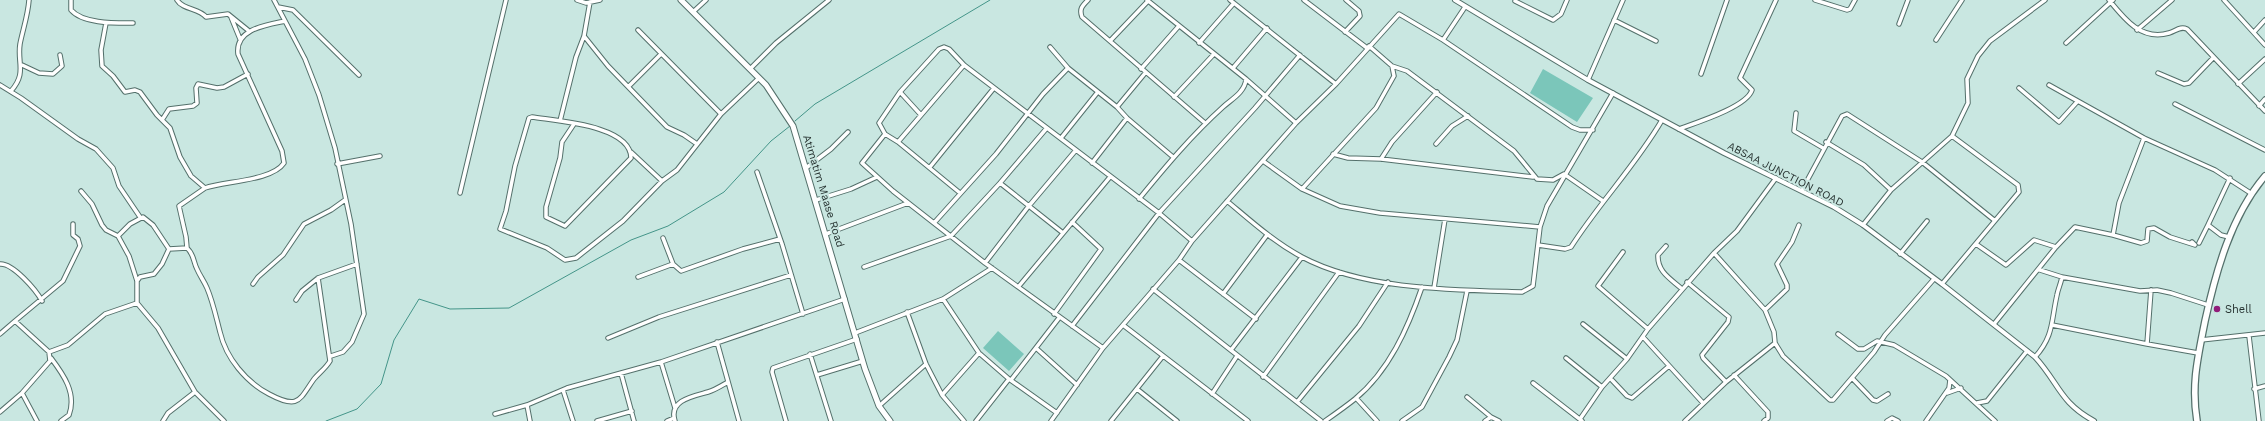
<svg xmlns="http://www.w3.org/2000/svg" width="2265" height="421" viewBox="0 0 2265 421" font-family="'Work Sans',sans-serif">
  <rect width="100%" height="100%" fill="#c9e7e1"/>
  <path fill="#7bc6ba" d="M1543,69l50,29 -16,24 -47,-29z
    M998,331l26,23 -15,17 -26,-23z"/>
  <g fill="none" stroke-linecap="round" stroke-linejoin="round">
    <path stroke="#449589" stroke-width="1" d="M795,121l20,-17 175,-104
      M326,421l31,-12 24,-25 13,-44 25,-41 31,10 59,-1 122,-68 37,-14 56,-34 47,-51 19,-15"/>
    <defs>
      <path id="minor" d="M71,0v10c12,14 45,13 62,13
        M177,0c6,10 22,8 29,17l22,-3 21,17
        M274,0l31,59 14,36 16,53 16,76 13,90 -12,28 -9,10 -12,4
        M577,0l9,3 14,-3
        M1088,0c-6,6 -9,9 -6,17l123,106
        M1147,0l99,79 50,44
        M1230,0l106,84
        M1304,0l63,48
        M1815,0l32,10 3,-1 5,-9
        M2109,0c16,20 33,41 60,33 7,-2 11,-7 18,-4l78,82
        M2224,0l41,45
        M1515,1l38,19 8,-6 6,-14
        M278,7l15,3 66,65
        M693,12l13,-12
        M231,17l9,22
        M1614,20l42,21
        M106,23l-5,27 1,16 11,10 12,16 10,-2 5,2 17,23 13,13 10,29 11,19 14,12c20,-7 67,-7 79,-25l-2,-12 -44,-97c-3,-25 28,-29 47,-33
        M1899,24l9,-24
        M638,30l83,84
        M2137,30l35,-30
        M1345,32l15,-16 -1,-5 -13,-11
        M2254,32l11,-12
        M584,36l24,30 59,61 17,8 13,9
        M1443,40l22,-33
        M1936,40l26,-40
        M1110,41l38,-40
        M1199,43l35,-40
        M2066,43l47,-43
        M1369,46l23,20 15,5 107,80 23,28 16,1 11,-6 39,27
        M1050,47l18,21 49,39 10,11 46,39
        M22,65l17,8 14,1 9,-8 -2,-11
        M964,65l195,148 33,28
        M1233,68l34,-40
        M750,69l26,-26 53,-43
        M1141,69l37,-42
        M2158,73l26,11 5,-1 24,-25
        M1701,74l26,-74
        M1588,80l35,-80
        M2238,84l27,-25
        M0,85l21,13 57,41 18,10 17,19 6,18 21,31
        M2049,85l95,53 71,32 37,24
        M629,86l32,-32
        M2019,88l40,34 18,-20
        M11,91c16,-18 6,-28 9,-47 3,-15 8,-29 9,-44
        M1174,97l40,-43
        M2175,104l90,46
        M2259,106l6,-7
        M1117,107l29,-35
        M1796,113l-2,18 29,17
        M921,115l-21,-23 -21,31 6,11 13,8 62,51
        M162,120l7,-11 24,-3 4,-3 -1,-15 2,-4 19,4 7,-1 24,-13
        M560,121l16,-64 8,-21 6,-34
        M574,124l-12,18 -2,16 -14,49v10l19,9 66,-68c0,-33 -75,-37 -99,-41l-3,1 -14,48 -9,45 -6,18 47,19 18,12 11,-2 47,-37 39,-40 15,-11 44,-56 38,-36
        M1679,129c16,-6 68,-22 73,-39l-12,-12 36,-78
        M885,134l-23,29 31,28 92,72 118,85
        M1061,138l36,-45
        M898,142l66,-77 -15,-16 -5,-2 -5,2 -39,43
        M1826,142l38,23 27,25
        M1436,144l16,-18 16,-10
        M631,152l31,29
        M1333,154l15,4 33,1 152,18
        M1381,159l11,-17 45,-50
        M1263,161l39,28 38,17 40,7 160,14
        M1092,163l35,-45
        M337,164l43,-8
        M930,167l64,-79
        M806,168l25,-19 17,-17
        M757,172l25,72 21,70
        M1000,183l63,50
        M1302,189l74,-81 18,-32 -2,-10
        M1802,190l40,-74 5,-2 75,48 72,58
        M460,193l46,-193
        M1139,199c27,-33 53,-64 84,-92 9,-8 22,-15 23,-28
        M816,200l35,-11 26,-12
        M1227,201c24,20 47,41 75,56 62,33 152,33 220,35l11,-6 7,-59 7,-21 66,-113
        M934,223l62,-69 47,-60 25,-26
        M1863,225l28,-35 61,-54 16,-33 -1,-24 11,-23 12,-15 55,-41
        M2208,225l22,-47
        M826,234l82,-31
        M2113,235l6,-32 25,-65
        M118,236l12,-12 13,-7 10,8 16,24
        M663,238l10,26 8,7 62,-22 37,-10
        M2199,243l9,-18 13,10 8,2
        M1976,244l30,21 28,-25 22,7
        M1538,245l27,4 6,-2c28,-44 65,-82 91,-127
        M1666,246l-8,9c-1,17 13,24 24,34
        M187,248l-1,-11 -7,-31 26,-18
        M1623,252l-25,34 50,43
        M1714,253l51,57 9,22 1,11 8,13 47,44h3l41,-48 11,-17 49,-56
        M1900,254l27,-33
        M1179,260l77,59
        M985,263l43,-56 48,-57
        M0,264c13,-1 36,26 42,37
        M864,267l87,-31 49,-53 46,-54
        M638,277l35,-13
        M2062,277l78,14 17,-1 14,3 37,12
        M137,281l3,-4 14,-3 8,-10 7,-15 18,-1c7,6 6,13 10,21 3,7 7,12 10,19 6,14 9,29 13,44 6,26 26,50 49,62 30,16 30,6 45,-15 6,-7 12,-11 16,-18l-12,-83 39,-14
        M1687,282l42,35 -1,5 -26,33 1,3 23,24
        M253,284l5,-7 25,-22 21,-31 27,-14 14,-10
        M1942,284l77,-92 -1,-7 -66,-49
        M1019,286l91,-109
        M1434,288l11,-69
        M1153,289l168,132
        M2151,290l-4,54 51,9
        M1223,294l44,-59
        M943,299l36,54 30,26 48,34
        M296,300l6,-9 16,-13
        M137,303l21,25 37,64 29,29
        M1765,310l22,-21v-4l-10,-21 15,-22 7,-17
        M907,312l19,52 16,31 22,26
        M1054,314l47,-65 -29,-27
        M15,321l48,-40 17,-35 -2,-7 -5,-4v-11
        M1583,324l44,35
        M1994,324l62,-77 19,-20 38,8 28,8 6,-2 1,-12 6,-1 16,9 25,8 -3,-3
        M1123,325l125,96
        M2052,325l95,19
        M1072,326l87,-113 96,-105 45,-53
        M855,333l88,-34 49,-31
        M0,334l15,-13 34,31 19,-7 37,-31 32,-11v-22l-8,-25 -11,-20 -12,-6 -4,-5 -10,-21 -11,-13
        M1838,334l20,15h6l13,-8 17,4 52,31 49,45
        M2249,336l10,85
        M1643,337l60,66
        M608,338l51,-21 132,-42
        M2201,340l64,-7
        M717,342l22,79
        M1036,348l41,37
        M1231,350l71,-93
        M810,354l21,67
        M2035,357c19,-21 16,-36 22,-62 1,-6 4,-12 5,-18l-22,-7
        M51,358c12,16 26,35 18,57l-8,6
        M1566,358l36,29
        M661,362l14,46
        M621,373l13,48
        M817,375l46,-14
        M1734,375l34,37v6l-4,3
        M1263,377l76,-105
        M1610,378l17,18 5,2 37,-32
        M1852,378l21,22 4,1 11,-7
        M1011,380l48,-62
        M1533,383l49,38
        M1137,389l40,32
        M2254,389l11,-3
        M563,390l10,31
        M22,393l15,28
        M1947,393l14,-5
        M1212,394l25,-38
        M942,395l37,-42
        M1467,397l24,20
        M1356,398l21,23
        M1297,402l62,-76 29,-44
        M1977,403l10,-2 40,-50
        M527,405l3,16
        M879,406l47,-42
        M0,412l22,-19 28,-32 -1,-9
        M495,414l32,-9 40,-17 94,-26 184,-63
        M1580,419l22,-32 25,-28 21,-30 66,-76 23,-22 39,-53
        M163,421l5,-8 27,-21
        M597,421l35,-10
        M667,421l7,-3
        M675,421c-7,-21 19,-25 33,-29 7,-2 13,-6 20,-10
        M786,421l-14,-49 1,-4 84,-29
        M976,421l33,-42
        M1051,421l52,-73 76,-88 13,-19 104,-118 40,-39 63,-70 44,26 129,87 8,3h13
        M1111,421l52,-65
        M1325,421c10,-7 20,-14 30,-22 34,-28 53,-71 67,-112
        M1402,421l20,-14 27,-50 8,-17 10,-49
        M1485,421l6,-4 8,4
        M1685,421l41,-39 49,-39
        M1887,421l5,-3 6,3
        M1926,421l23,-33 1,-8"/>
      <path id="tertiary" d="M1455,0l133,80 136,73 110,54 29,18 79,59 93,73c24,26 24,45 59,64"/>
      <path id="secondary" d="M681,0l85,85 27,41 72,243 14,37 11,15"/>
      <path id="primary" d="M2197,421c-6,-37 1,-64 8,-100 11,-50 26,-105 60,-145"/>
    </defs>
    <use href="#minor" stroke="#54706b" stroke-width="5.5"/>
    <use href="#tertiary" stroke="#54706b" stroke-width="6"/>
    <use href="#secondary" stroke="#54706b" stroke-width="7"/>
    <use href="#primary" stroke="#54706b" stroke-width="8"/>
    <use href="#minor" stroke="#fff" stroke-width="3.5"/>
    <use href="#tertiary" stroke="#fff" stroke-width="4"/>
    <use href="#secondary" stroke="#fff" stroke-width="5"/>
    <use href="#primary" stroke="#fff" stroke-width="5.5"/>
  </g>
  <circle fill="#921c7a" stroke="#c9e7e1" stroke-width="1.5" cx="2217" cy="309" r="4"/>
  <g text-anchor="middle" stroke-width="4" stroke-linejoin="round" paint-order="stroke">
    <g font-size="11" fill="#263230" stroke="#c9e7e1">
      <text transform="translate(1786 174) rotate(27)" y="4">ABSAA JUNCTION ROAD</text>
      <text transform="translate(824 191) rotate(73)" y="4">Atimatim Maase Road</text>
    </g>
    <g font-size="11" fill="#263230" stroke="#c9e7e1" text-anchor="start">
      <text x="2225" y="313">Shell</text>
    </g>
  </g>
</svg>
